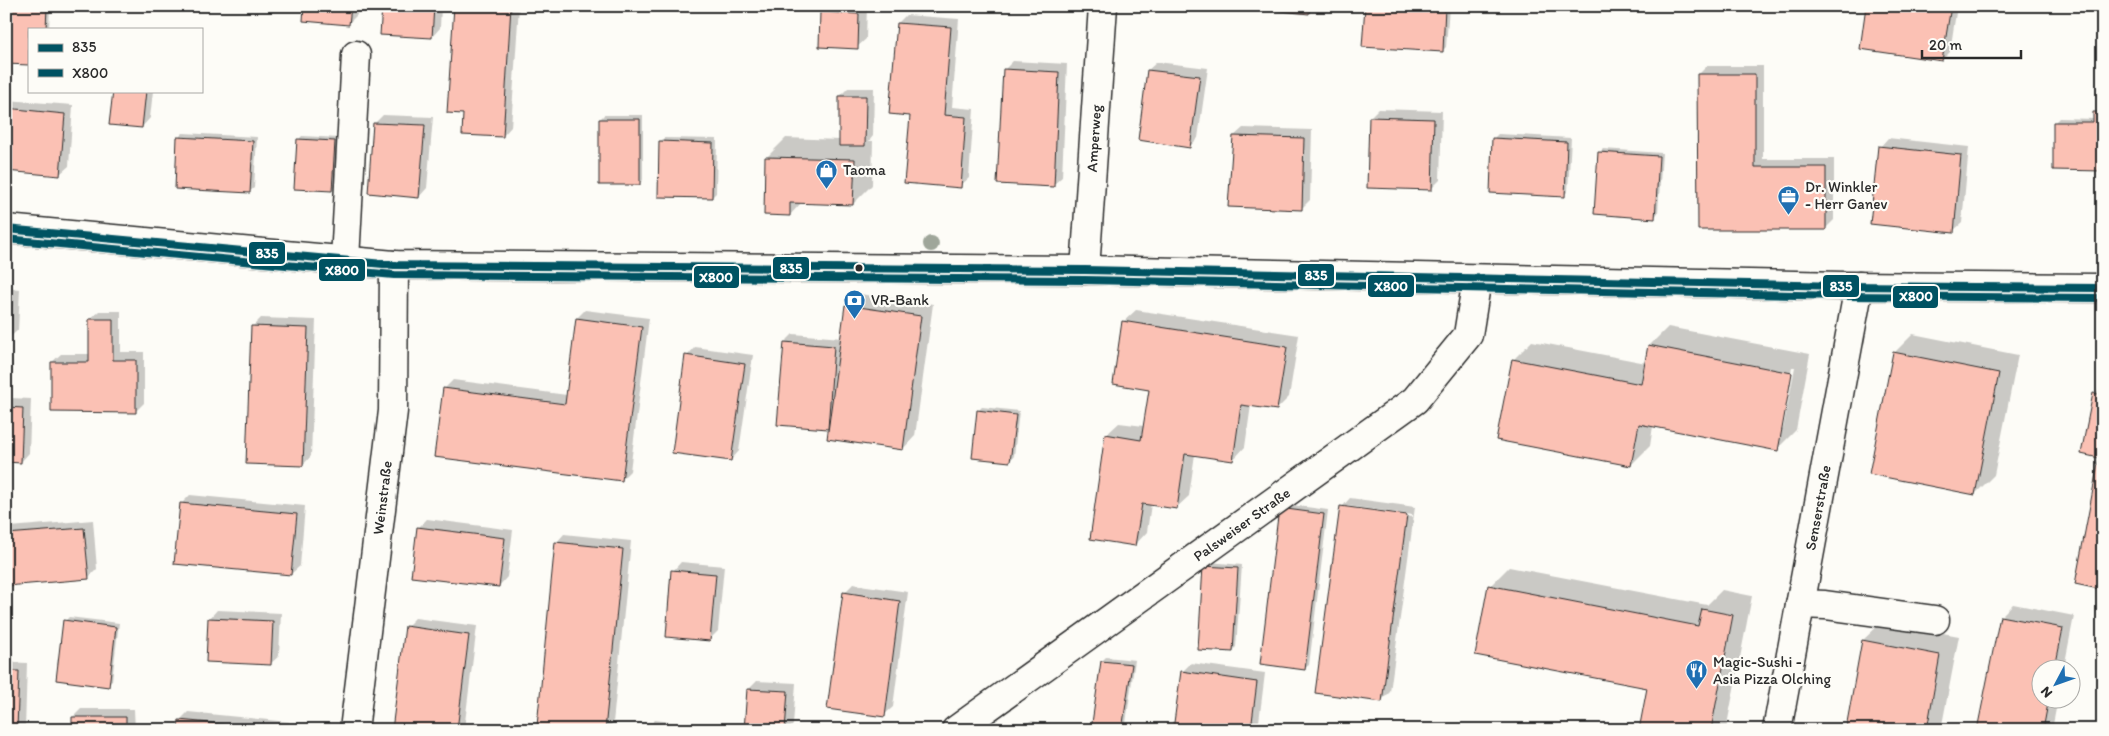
<svg xmlns="http://www.w3.org/2000/svg" width="2109" height="736" viewBox="0 0 2109 736" font-family="Itim,sans-serif">
  <rect width="100%" height="100%" fill="#fdfcf7"/>
  <filter id="ink" filterUnits="userSpaceOnUse"><feTurbulence type="fractalNoise" baseFrequency=".02" numOctaves="2"/><feDisplacementMap in="SourceGraphic" scale="10" xChannelSelector="R" yChannelSelector="G"/><feConvolveMatrix kernelMatrix="1 2 1 2 8 2 1 2 1" color-interpolation-filters="sRGB"/></filter>
  <g filter="url(#ink)">
    <path fill="#0003" fill-rule="evenodd" d="M6,6h44l-1,23h-20z
      M305,6h53l-1,9 -8,8z
      M383,6h58l-1,22 -8,9z
      M455,6h64l-8,121 -8,9 -39,-23z
      M828,6h39l-1,33 -9,8 -36,-34z
      M1241,6h72l-4,7z
      M1366,6h83l-3,41 -4,4z
      M1867,6h90l-7,46 -8,8z
      M906,15l53,4 -7,88 22,2 -5,69 -9,8 -49,-71 -13,-92z
      M1013,61l54,3 -5,113 -9,8 -49,-115z
      M1157,62l51,6 -10,70 -8,8 -42,-76z
      M1707,66h56v93h71v61l-8,8 -127,1v-155z
      M848,88h26l-1,48 -4,5h4l-1,44 -19,19 -51,-2 -12,13 -23,-58 19,-19 54,2v-44z
      M114,91h39l-3,27 -8,9z
      M6,100l67,5 -4,61 -9,8 -54,-4z
      M1378,109l64,2 -2,69 -8,8 -62,-71z
      M2099,109h4v61l-48,-48 4,-4 35,1 1,-6z
      M383,115l50,2 -6,71 -8,9 -44,-74z
      M604,115h39v65l-4,4 -39,-65z
      M1243,128l69,2 -2,70 -8,8 -68,-72z
      M183,133l74,4 -3,51 -5,4 -70,-55z
      M1498,134l73,4 -3,53 -4,4 -70,-57z
      M302,136l37,2 -3,48 -4,4 -34,-50z
      M664,138l53,1 -1,54 -4,4 -52,-55z
      M1888,138l81,9 -7,76 -9,8 -73,-84z
      M1603,149l59,4 -4,60 -4,4 -55,-64z
      M6,288l14,1 -2,41 -9,8h-3z
      M859,294l74,10 -18,132 -12,13 -73,-24 -3,2 -42,-85 8,-8 49,4 4,-32z
      M585,310l64,8 -19,153 -8,8 -178,-90 9,-9 114,15 10,-77z
      M1136,310l163,25 -10,62 -12,12 -26,-4 -6,42 -12,13 -38,-6 -6,42 -13,12 -25,-4 -4,28 -12,13 -29,-110 13,-12 25,3 6,-37 -27,-67z
      M99,311h22v41h23v51l-8,8 -84,-49 9,-8h29v-35z
      M261,318l55,2 -5,136 -8,9 -51,-138z
      M1668,327l142,27 -14,76 -19,19 -124,-23 -3,20 -19,19 -118,-105 19,-19 114,22 3,-17zM1792,367h3l-12,62h-3z
      M1913,334l105,21 -24,120 -19,19 -81,-141z
      M695,347l58,8 -14,96 -8,9 -44,-104z
      M6,369h6l-1,29 20,1 -2,54 -8,9 -15,-1z
      M2103,385v203l-2,-131 -6,-64z
      M982,407l37,4 -5,45 -4,5 -32,-50z
      M190,495l115,11 -5,60 -9,8 -110,-70z
      M1350,498l65,9 -25,185 -8,8 -40,-193zM1347,506l66,9v2l-66,-8z
      M1284,504l44,6 -19,155 -5,4z
      M427,519l86,11 -6,47 -8,9 -81,-58z
      M93,520l4,49 -9,9 -82,7v-55l4,-3z
      M564,534l67,7 -18,182 -7,7h-20l-30,-187z
      M681,562l43,4 -6,65 -8,8 -37,-68z
      M1209,562l33,3 -6,82 -4,4 -27,-85z
      M1509,567l198,38 15,-15 30,6 -26,134h-86l9,-43 -159,-101z
      M853,584l55,8 -15,115 -9,8 -40,-122z
      M2013,604l61,12 -10,52h-22v30h16l-6,32h-74l23,-114z
      M217,610l64,3 -2,43 -9,8 -61,-45z
      M69,617l50,6 -7,58 -4,4 -43,-64z
      M415,618l62,8 -13,104h-71l13,-103z
      M1882,622l77,14 -18,94h-82l-12,-3 16,-87z
      M1106,657l29,3 -10,70h-33l10,-69z
      M6,662l21,1 -2,67h-19z
      M1191,663l74,10 -7,57h-84l8,-58z
      M757,681l39,2 -3,42 -5,5h-42l2,-40z
      M81,709h53l1,21h-62v-13z
      M188,712l101,10v8h-110l1,-10z
      M655,720l49,6v4h-54l1,-6z
      M1030,721l28,4v5h-33l1,-5z
      M1320,723l62,7h-69z"/>
    <path fill="#fbc1b4" stroke="#2b2b2b" d="M6,6h41l-1,23h-17v36l-23,-1z
      M127,6h47l-1,5z
      M304,6h47l-2,19 -46,-4z
      M382,6h52l-2,32 -52,-3z
      M454,6h57l-8,131 -41,-2 1,-21 -16,-1z
      M1233,6h77l-1,8z
      M1365,6h80l-2,46 -81,-5z
      M1866,6h85l-9,55 -82,-12z
      M820,12l39,2 -1,35 -39,-2z
      M897,23l54,4 -7,88 22,2 -5,71 -57,-5 6,-67 -21,-2z
      M1003,69l56,3 -5,115 -57,-3z
      M1147,70l53,6 -10,72 -52,-8z
      M1697,74h58v93h71v63h-128z
      M113,91h33l-4,37 -33,-3z
      M839,96h27l-1,50h-26z
      M6,108l59,6 -5,62 -54,-5z
      M2093,112h10v59l-50,-1v-48h40z
      M1369,117l65,2 -2,71 -65,-2z
      M599,119h41v66h-41z
      M373,123l52,2 -6,73 -51,-5z
      M1233,136l71,2 -2,72 -74,-3z
      M177,137l76,4 -3,52 -75,-4z
      M1492,138l75,4 -2,55 -75,-4z
      M297,139l38,2 -3,50 -38,-2z
      M659,141l54,2 -1,55 -54,-1z
      M1878,146l83,9 -7,78 -84,-9z
      M1598,152l61,4 -4,63 -61,-5z
      M765,157l90,2 -2,46 -63,-2v13l-26,-1z
      M6,297h6l-2,42h-4z
      M845,305l76,11 -18,134 -76,-11z
      M576,318l66,9 -20,154 -188,-24 9,-69 122,16z
      M89,319h24v41h23v53l-85,-1v-50h38z
      M1122,321l165,26 -10,63 -36,-5 -8,56 -48,-7 -8,55 -35,-5 -7,42 -45,-7 15,-105 36,6 8,-50 -36,-6z
      M251,326l57,2 -5,138 -57,-2z
      M784,342l50,4 -6,83 -51,-4z
      M1648,345l144,28 -14,78 -139,-27 -8,42 -135,-26 16,-81 129,25z
      M1893,352l106,21 -24,122 -106,-21z
      M685,355l60,9 -14,97 -59,-8z
      M2093,393l10,2v195l-28,-6 24,-126 -18,-4z
      M6,407l17,1 -2,55 -15,-1z
      M977,410l39,5 -6,47 -38,-4z
      M180,503l117,11 -6,61 -117,-11z
      M1340,506l67,9 -25,187 -67,-9z
      M1279,508l45,6 -19,156 -45,-6z
      M417,527l88,11 -6,49 -88,-10z
      M84,528l5,51 -83,7v-52z
      M555,542l68,7 -18,181h-31l-37,-4z
      M1203,566l35,2 -5,84 -35,-2z
      M671,570l45,4 -6,67 -44,-4z
      M1488,585l210,41 4,-17 31,6 -22,115h-72l8,-42 -172,-33z
      M843,592l57,9 -15,116 -58,-8z
      M2000,616l63,12 -8,40h-13v30h7l-6,32h-66z
      M208,618l65,3 -2,44 -65,-3z
      M63,620l53,7 -7,60 -53,-7z
      M405,626l64,9 -12,95h-65z
      M1862,640l78,15 -13,75 -81,-2z
      M1101,661l31,3 -10,66h-31z
      M6,671h13l-2,59h-11z
      M1181,671l76,11 -6,48h-78z
      M747,689l41,2 -3,39h-41z
      M72,717h54v13h-54z
      M179,720l102,10h-103z
      M650,724l51,6h-52z
      M1024,724l31,4v2h-31z"/>
    <g fill="none" stroke-linecap="round" stroke-linejoin="round">
      <defs>
        <g id="minor">
          <path d="M6,229l388,36 691,5 758,16 260,2"/>
          <path d="M345,260l11,-205"/>
          <path id="s1" d="M1085,270l18,-264"/>
          <path d="M1800,604l25,1 110,15"/>
          <path id="s2" d="M354,730l39,-319 1,-146"/>
          <path id="s3" d="M956,730l459,-330 53,-65 9,-56"/>
          <path id="s4" d="M1777,730l82,-444"/>
        </g>
      </defs>
      <use href="#minor" stroke="#2b2b2b" stroke-width="31"/>
      <use href="#minor" stroke="#fdfcf7" stroke-width="28"/>
      <defs>
        <path id="bus-1" d="M6,229l388,36 691,5 758,16 260,2"/>
        <path id="bus-2" d="M6,239l388,36 691,5 758,16 260,2"/>
      </defs>
      <use href="#bus-1" stroke="#fdfcf7" stroke-width="11"/>
      <use href="#bus-2" stroke="#fdfcf7" stroke-width="11"/>
      <use href="#bus-1" stroke="#005262" stroke-width="8"/>
      <use href="#bus-2" stroke="#005262" stroke-width="8"/>
    </g>
    <circle fill="#9fa69a" cx="931" cy="244" r="8"/>
  </g>
  <defs>
    <symbol id="shop-pin" viewBox="-11 -11 22 30"><path d="M0 17L-7.5 6A9.5 9.5 0 1 1 7.5 6Z" fill="#1f6fb2" stroke="#fdfcf7"/><path d="M-5-2.5h2.3a2.7 3.5 0 0 1 5.4 0H5L5.5 6h-11ZM-1.5-2.5h3a1.5 2.3 0 0 0-3 0Z" fill="#fff"/></symbol>
    <symbol id="office-pin" viewBox="-11 -11 22 30"><path d="M0 17L-7.5 6A9.5 9.5 0 1 1 7.5 6Z" fill="#1f6fb2" stroke="#fdfcf7"/><path d="M-6-3h4V-5.5h4V-3h4V5H-6ZM-1-4.5V-3h2v-1.5ZM-6 0V1H6V0Z" fill="#fff"/></symbol>
    <symbol id="bank-pin" viewBox="-11 -11 22 30"><path d="M0 17L-7.5 6A9.5 9.5 0 1 1 7.5 6Z" fill="#1f6fb2" stroke="#fdfcf7"/><path d="M-6-4H6V4H-6ZM0-2.3a2.3 2.3 0 1 0 0 4.6a2.3 2.3 0 1 0 0-4.6Z" fill="#fff"/></symbol>
    <symbol id="restaurant-pin" viewBox="-11 -11 22 30"><path d="M0 17L-7.5 6A9.5 9.5 0 1 1 7.5 6Z" fill="#1f6fb2" stroke="#fdfcf7"/><path d="M-5-6h1v4h1v-4h1v4h1v-4h1v5L-1.5 .5V6h-2V.5L-5-1ZM5-6V6H3V1.5H1.5Q1.5-4 5-6Z" fill="#fff"/></symbol>
  </defs>
  <g fill-rule="evenodd">
    <use href="#shop-pin" x="814" y="158" width="25" height="34"/>
    <use href="#office-pin" x="1776" y="184" width="25" height="34"/>
    <use href="#bank-pin" x="842" y="288" width="25" height="34"/>
    <use href="#restaurant-pin" x="1684" y="658" width="25" height="34"/>
  </g>
  <circle fill="#2b2b2b" stroke="#fdfcf7" stroke-width="2" cx="859" cy="268" r="4.5"/>
  <g text-anchor="middle" stroke-width="4.5" stroke-linejoin="round" paint-order="stroke">
    <g font-size="15" fill="#2b2b2b" stroke="#fdfcf7">
      <text dy="5" stroke="none"><textPath href="#s1" startOffset="132">Amperweg</textPath></text>
      <text dy="5" stroke="none"><textPath href="#s2" startOffset="234">Weinstraße</textPath></text>
      <text dy="5" stroke="none"><textPath href="#s4" startOffset="226">Senserstraße</textPath></text>
      <text dy="5" stroke="none"><textPath href="#s3" startOffset="352">Palsweiser Straße</textPath></text>
    </g>
    <g font-size="15" fill="#2b2b2b" stroke="#fdfcf7" text-anchor="start">
      <text x="843" y="175">Taoma</text>
      <text x="1805" y="192">Dr. Winkler<tspan x="1805" dy="17">- Herr Ganev</tspan></text>
      <text x="871" y="305">VR-Bank</text>
      <text x="1713" y="667">Magic-Sushi -<tspan x="1713" dy="17">Asia Pizza Olching</tspan></text>
    </g>
  </g>
  <g stroke="#fdfcf7" stroke-width="2">
    <rect x="248" y="241" width="38" height="24" rx="5" fill="#005262"/>
    <rect x="772" y="256" width="38" height="24" rx="5" fill="#005262"/>
    <rect x="318" y="258" width="48" height="24" rx="5" fill="#005262"/>
    <rect x="1297" y="263" width="38" height="24" rx="5" fill="#005262"/>
    <rect x="693" y="265" width="47" height="24" rx="5" fill="#005262"/>
    <rect x="1822" y="274" width="38" height="24" rx="5" fill="#005262"/>
    <rect x="1367" y="274" width="48" height="24" rx="5" fill="#005262"/>
    <rect x="1892" y="285" width="47" height="24" rx="5" fill="#005262"/>
  </g>
  <g font-size="14" text-anchor="middle" font-weight="bold" fill="#fff">
    <text x="267" y="258">835</text>
    <text x="791" y="273">835</text>
    <text x="342" y="275">X800</text>
    <text x="1316" y="280">835</text>
    <text x="716" y="282">X800</text>
    <text x="1841" y="291">835</text>
    <text x="1391" y="291">X800</text>
    <text x="1916" y="301">X800</text>
  </g>
  <rect width="2109" height="736" fill="none" stroke="#fdfcf7" stroke-width="25"/>
  <rect x="12" y="12" width="2084" height="711" fill="none" stroke="#2b2b2b" stroke-width="2" filter="url(#ink)"/>
  <rect x="28" y="28" width="175" height="65" fill="#fdfcf7" stroke="#a9a8a5"/>
  <rect x="38" y="44" width="25" height="8" fill="#005262" stroke="#a9a8a5"/>
  <text x="72" y="52" font-size="15" fill="#2b2b2b">835</text>
  <rect x="38" y="69" width="25" height="8" fill="#005262" stroke="#a9a8a5"/>
  <text x="72" y="78" font-size="15" fill="#2b2b2b">X800</text>
  <g transform="translate(2056 684) rotate(229)"><circle r="24" fill="#fdfcf7" stroke="#a9a8a5"/>
  <path d="M0-4L9 19L0 12L-9 19Z" fill="#1f6fb2"/>
  <text y="-8" font-size="14" font-weight="bold" text-anchor="middle" fill="#2b2b2b">N</text>
  </g>
  <path d="M1922 50v8h99v-8" fill="none" stroke="#2b2b2b" stroke-width="2.5"/>
  <text x="1929" y="50" font-size="15" fill="#2b2b2b" stroke="#fdfcf7" stroke-width="4" paint-order="stroke">20 m</text>
</svg>
